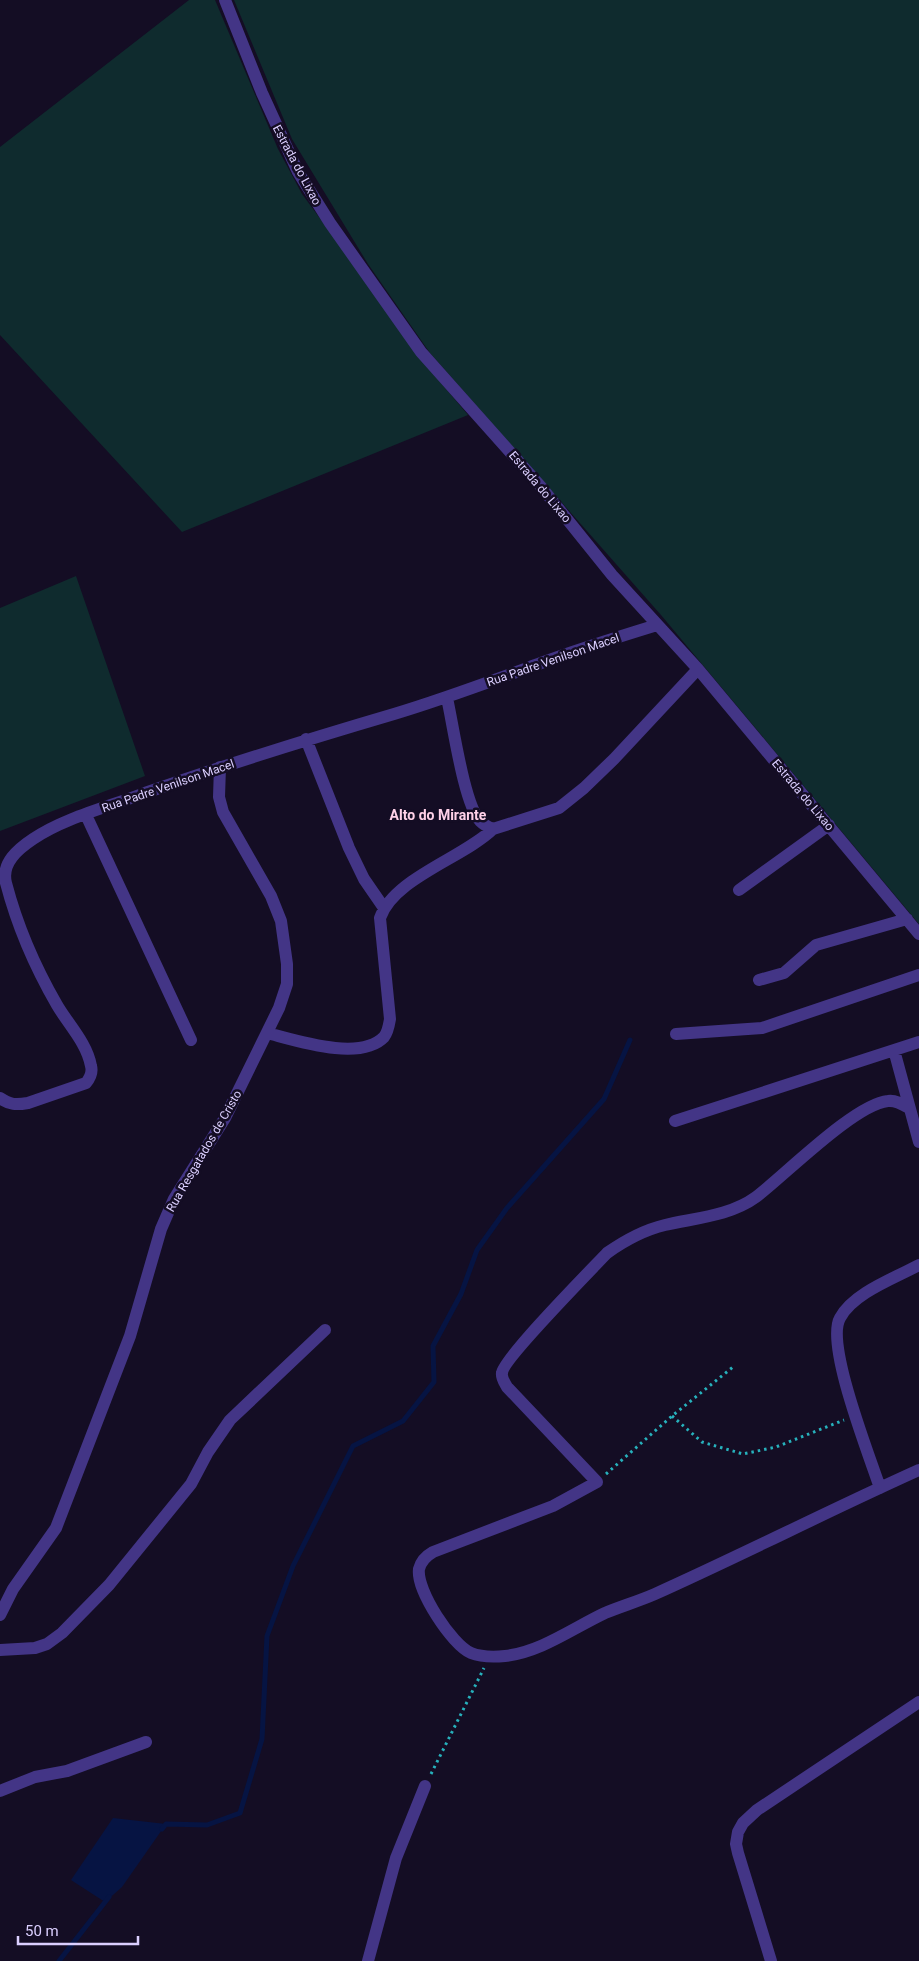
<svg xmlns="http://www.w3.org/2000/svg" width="919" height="1961" viewBox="0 0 919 1961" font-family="Roboto,sans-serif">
  <rect width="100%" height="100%" fill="#140d24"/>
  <path fill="#0f2b2e" d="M189,0h26l63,149 24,45 139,189 27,32 -286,117 -182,-197v-188z
    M234,0h685v924l-258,-309 -231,-262 -62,-89 -76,-125z
    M76,576l69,200 -145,55v-223z"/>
  <path fill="#061443" d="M113,1818l53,6 -44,63 -17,15 -34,-22z"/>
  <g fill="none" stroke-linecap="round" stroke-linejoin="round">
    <path stroke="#061443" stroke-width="5" d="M162,1829l4,-5 41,1 33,-12 22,-74 5,-103 26,-70 60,-120 50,-25 31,-39 -1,-36 28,-52 16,-44 30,-42 97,-109 26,-59
      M59,1961l50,-64"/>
    <path stroke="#27b1bc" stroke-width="3" stroke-dasharray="2.5 4" stroke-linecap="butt" d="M672,1416l30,26 41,12 33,-7 68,-27
      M606,1474l66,-58 61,-49
      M431,1774l53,-106"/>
    <path stroke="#433586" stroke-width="12" d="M225,0l37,93 36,79 32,51 91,129 121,136 70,87 86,94 221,265
      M447,698c6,26 17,106 33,123 4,4 8,6 13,8l66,-21 25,-20 30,-29 84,-90
      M306,739l43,109 15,31 20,29
      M86,815l105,225
      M739,890l90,-65
      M759,980l25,-7 32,-28 91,-26
      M267,1033c28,7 93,29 117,4 4,-5 5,-12 6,-18l-10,-101c14,-40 83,-60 113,-89
      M676,1034l86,-6 157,-53
      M894,1050l25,92
      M0,1098c10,7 16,7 28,5l58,-20c4,-5 7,-10 5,-17 -4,-23 -23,-42 -34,-61 -22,-38 -40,-80 -51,-122 -5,-20 12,-34 27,-44 31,-21 75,-32 109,-45 83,-29 167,-55 252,-80 50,-15 98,-33 147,-51 38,-14 77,-26 116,-38
      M909,1108c-7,-4 -13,-8 -21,-7 -33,3 -103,74 -132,96 -26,19 -61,21 -91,28 -21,5 -41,16 -58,28 -15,16 -104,106 -105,120 -1,5 3,10 5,14l90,95 -44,24 -120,46c-7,4 -12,9 -14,17 -3,21 33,76 52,84 10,4 24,4 34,3 36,-4 68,-28 100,-43 17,-7 34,-12 50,-19 89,-40 175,-84 264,-124
      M675,1121l244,-79
      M880,1488c-10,-31 -55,-144 -40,-170 13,-25 55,-40 79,-53
      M0,1615l13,-26 43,-61 74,-192 31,-107 13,-30 51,-81 54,-110 8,-24v-20l-6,-43 -10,-25 -48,-84 -4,-15 1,-30
      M0,1650l35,-2 12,-4 15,-11 47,-48 82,-101 17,-32 22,-32 95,-90
      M0,1791l35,-14 32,-6 79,-29
      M368,1961l28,-103 29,-72
      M771,1961l-33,-108 -2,-9 2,-12 5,-9 14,-13 162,-108"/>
  </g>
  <g text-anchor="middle" stroke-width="5" stroke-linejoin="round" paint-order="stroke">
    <g font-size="12" fill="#dbcfff" stroke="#140d24">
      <text transform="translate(297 165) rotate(62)" y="4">Estrada do Lixao</text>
      <text transform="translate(540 487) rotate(50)" y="4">Estrada do Lixao</text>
      <text transform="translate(553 660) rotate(-19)" y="4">Rua Padre Venilson Macel</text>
      <text transform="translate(168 786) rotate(-19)" y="4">Rua Padre Venilson Macel</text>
      <text transform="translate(803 795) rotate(50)" y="4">Estrada do Lixao</text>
      <text transform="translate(204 1151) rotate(-60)" y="4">Rua Resgatados de Cristo</text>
    </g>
    <g font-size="14" font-weight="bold" fill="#ffd1e8" stroke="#140d24">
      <text x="438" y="820">Alto do Mirante</text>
    </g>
  </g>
  <path d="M18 1936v8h120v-8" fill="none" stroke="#dbcfff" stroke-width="2.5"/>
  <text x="25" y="1936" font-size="15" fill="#dbcfff" stroke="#140d24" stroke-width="4" paint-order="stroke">50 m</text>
</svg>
